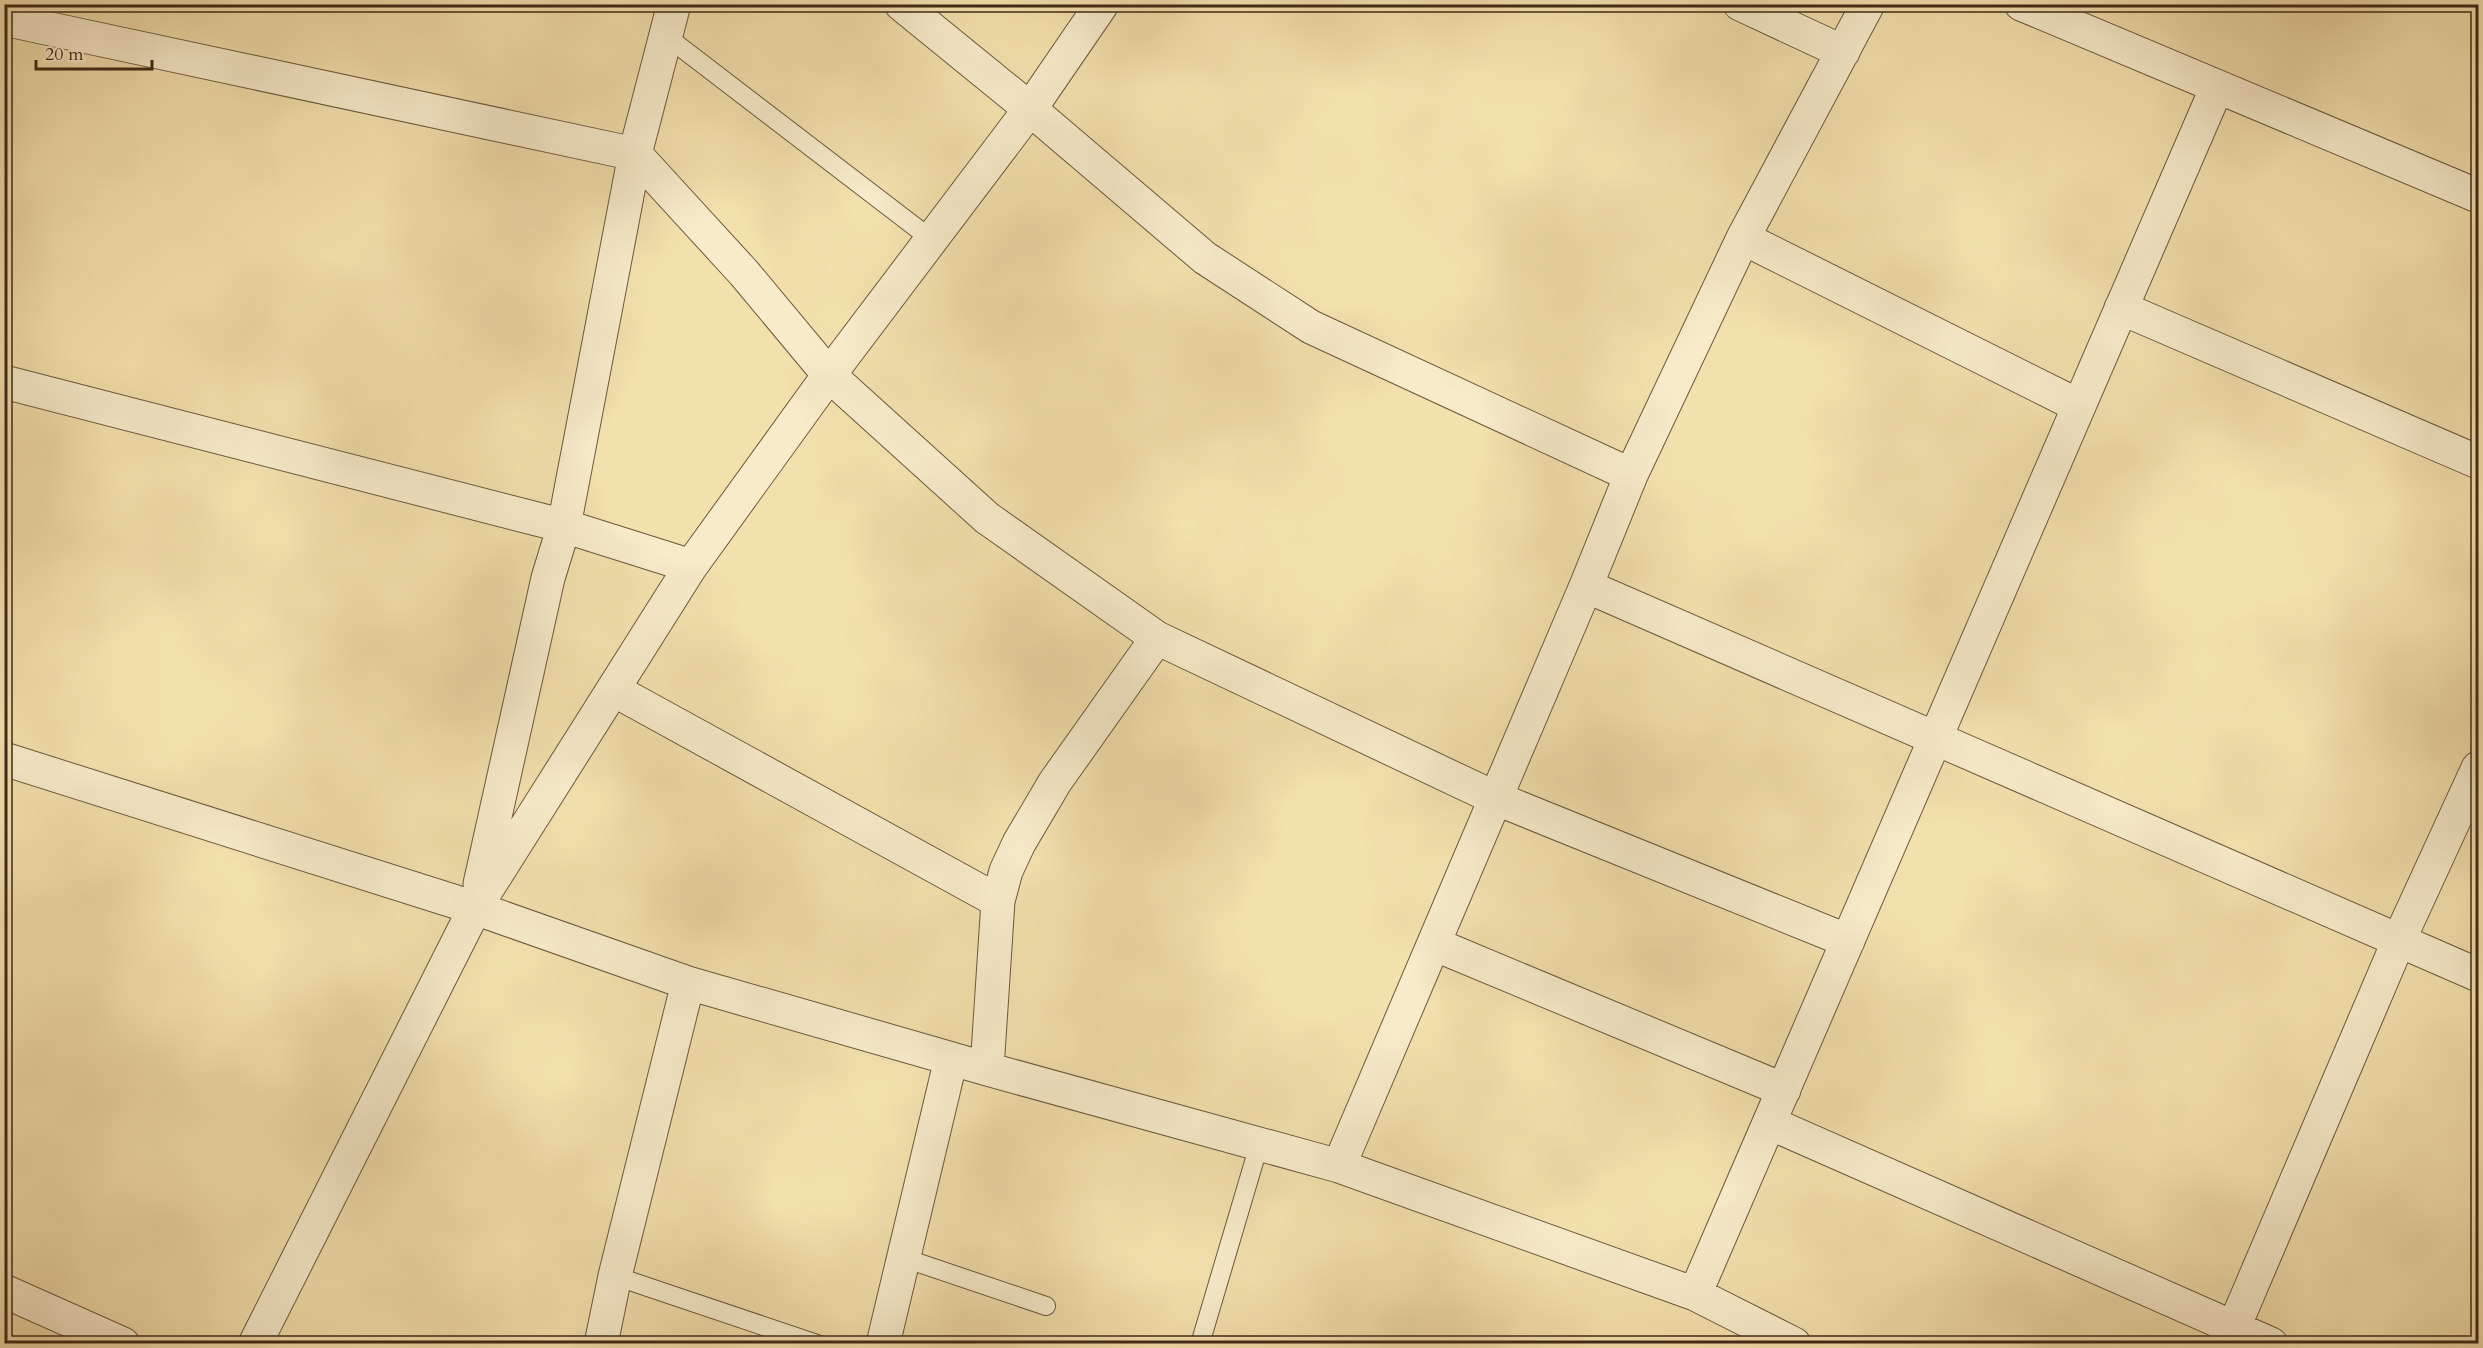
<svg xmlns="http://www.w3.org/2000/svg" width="2483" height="1348" viewBox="0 0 2483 1348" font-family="Cardo,serif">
  <rect width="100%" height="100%" fill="#f2e0ad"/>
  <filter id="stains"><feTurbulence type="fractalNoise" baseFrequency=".00333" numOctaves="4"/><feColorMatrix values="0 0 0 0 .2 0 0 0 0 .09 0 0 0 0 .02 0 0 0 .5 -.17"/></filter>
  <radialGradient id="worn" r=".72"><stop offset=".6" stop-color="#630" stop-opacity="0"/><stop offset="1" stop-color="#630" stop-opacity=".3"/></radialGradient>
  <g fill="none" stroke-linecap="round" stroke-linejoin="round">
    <defs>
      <path id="service" d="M666,36l265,203
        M904,1258l142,48
        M615,1276l202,68
        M1200,1344l59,-199"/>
      <path id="minor" d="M901,4l129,105 175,149 106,69 320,148
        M1740,4l103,48
        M2021,4l457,192
        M4,19l631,135 109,119 85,102 158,143 170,120 338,160 353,143
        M1743,238l336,168
        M2121,308l357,154
        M4,382l560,144 127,40
        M1586,586l892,389
        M614,690l384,211
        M4,759l471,149 213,75 299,86 352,97 356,128 99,50
        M480,884l68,-306 16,-52 71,-372 39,-150
        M1434,944l350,146
        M987,1069l11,-168 8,-30 13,-28 36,-61 102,-144
        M1770,1123l501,221
        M1339,1166l247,-580 45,-111 112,-237 125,-234
        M4,1291l119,53
        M1695,1294l522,-1207
        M2234,1327l165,-387 79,-172
        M255,1344l220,-436 216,-342 138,-191 201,-266 72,-105
        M601,1344l14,-68 73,-293
        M883,1344l68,-285"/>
    </defs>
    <use href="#service" stroke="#6c583c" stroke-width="20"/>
    <use href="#minor" stroke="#6c583c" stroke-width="35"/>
    <use href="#service" stroke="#f7ebca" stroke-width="18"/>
    <use href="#minor" stroke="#f7ebca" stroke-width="33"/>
  </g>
  <rect width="2483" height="1348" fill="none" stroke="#f2e0ad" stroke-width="24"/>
  <rect x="6" y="6" width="2471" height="1336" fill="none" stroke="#3f2a16" stroke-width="3"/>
  <rect x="12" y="12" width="2459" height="1324" fill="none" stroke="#3f2a16" stroke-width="1.5"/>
  <path d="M36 60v9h116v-9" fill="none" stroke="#3f2a16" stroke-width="3"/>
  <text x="45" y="60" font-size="18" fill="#3f2a16" stroke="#f7ebca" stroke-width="4.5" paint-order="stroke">20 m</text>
  <rect width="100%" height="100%" filter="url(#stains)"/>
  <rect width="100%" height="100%" fill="url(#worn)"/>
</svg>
